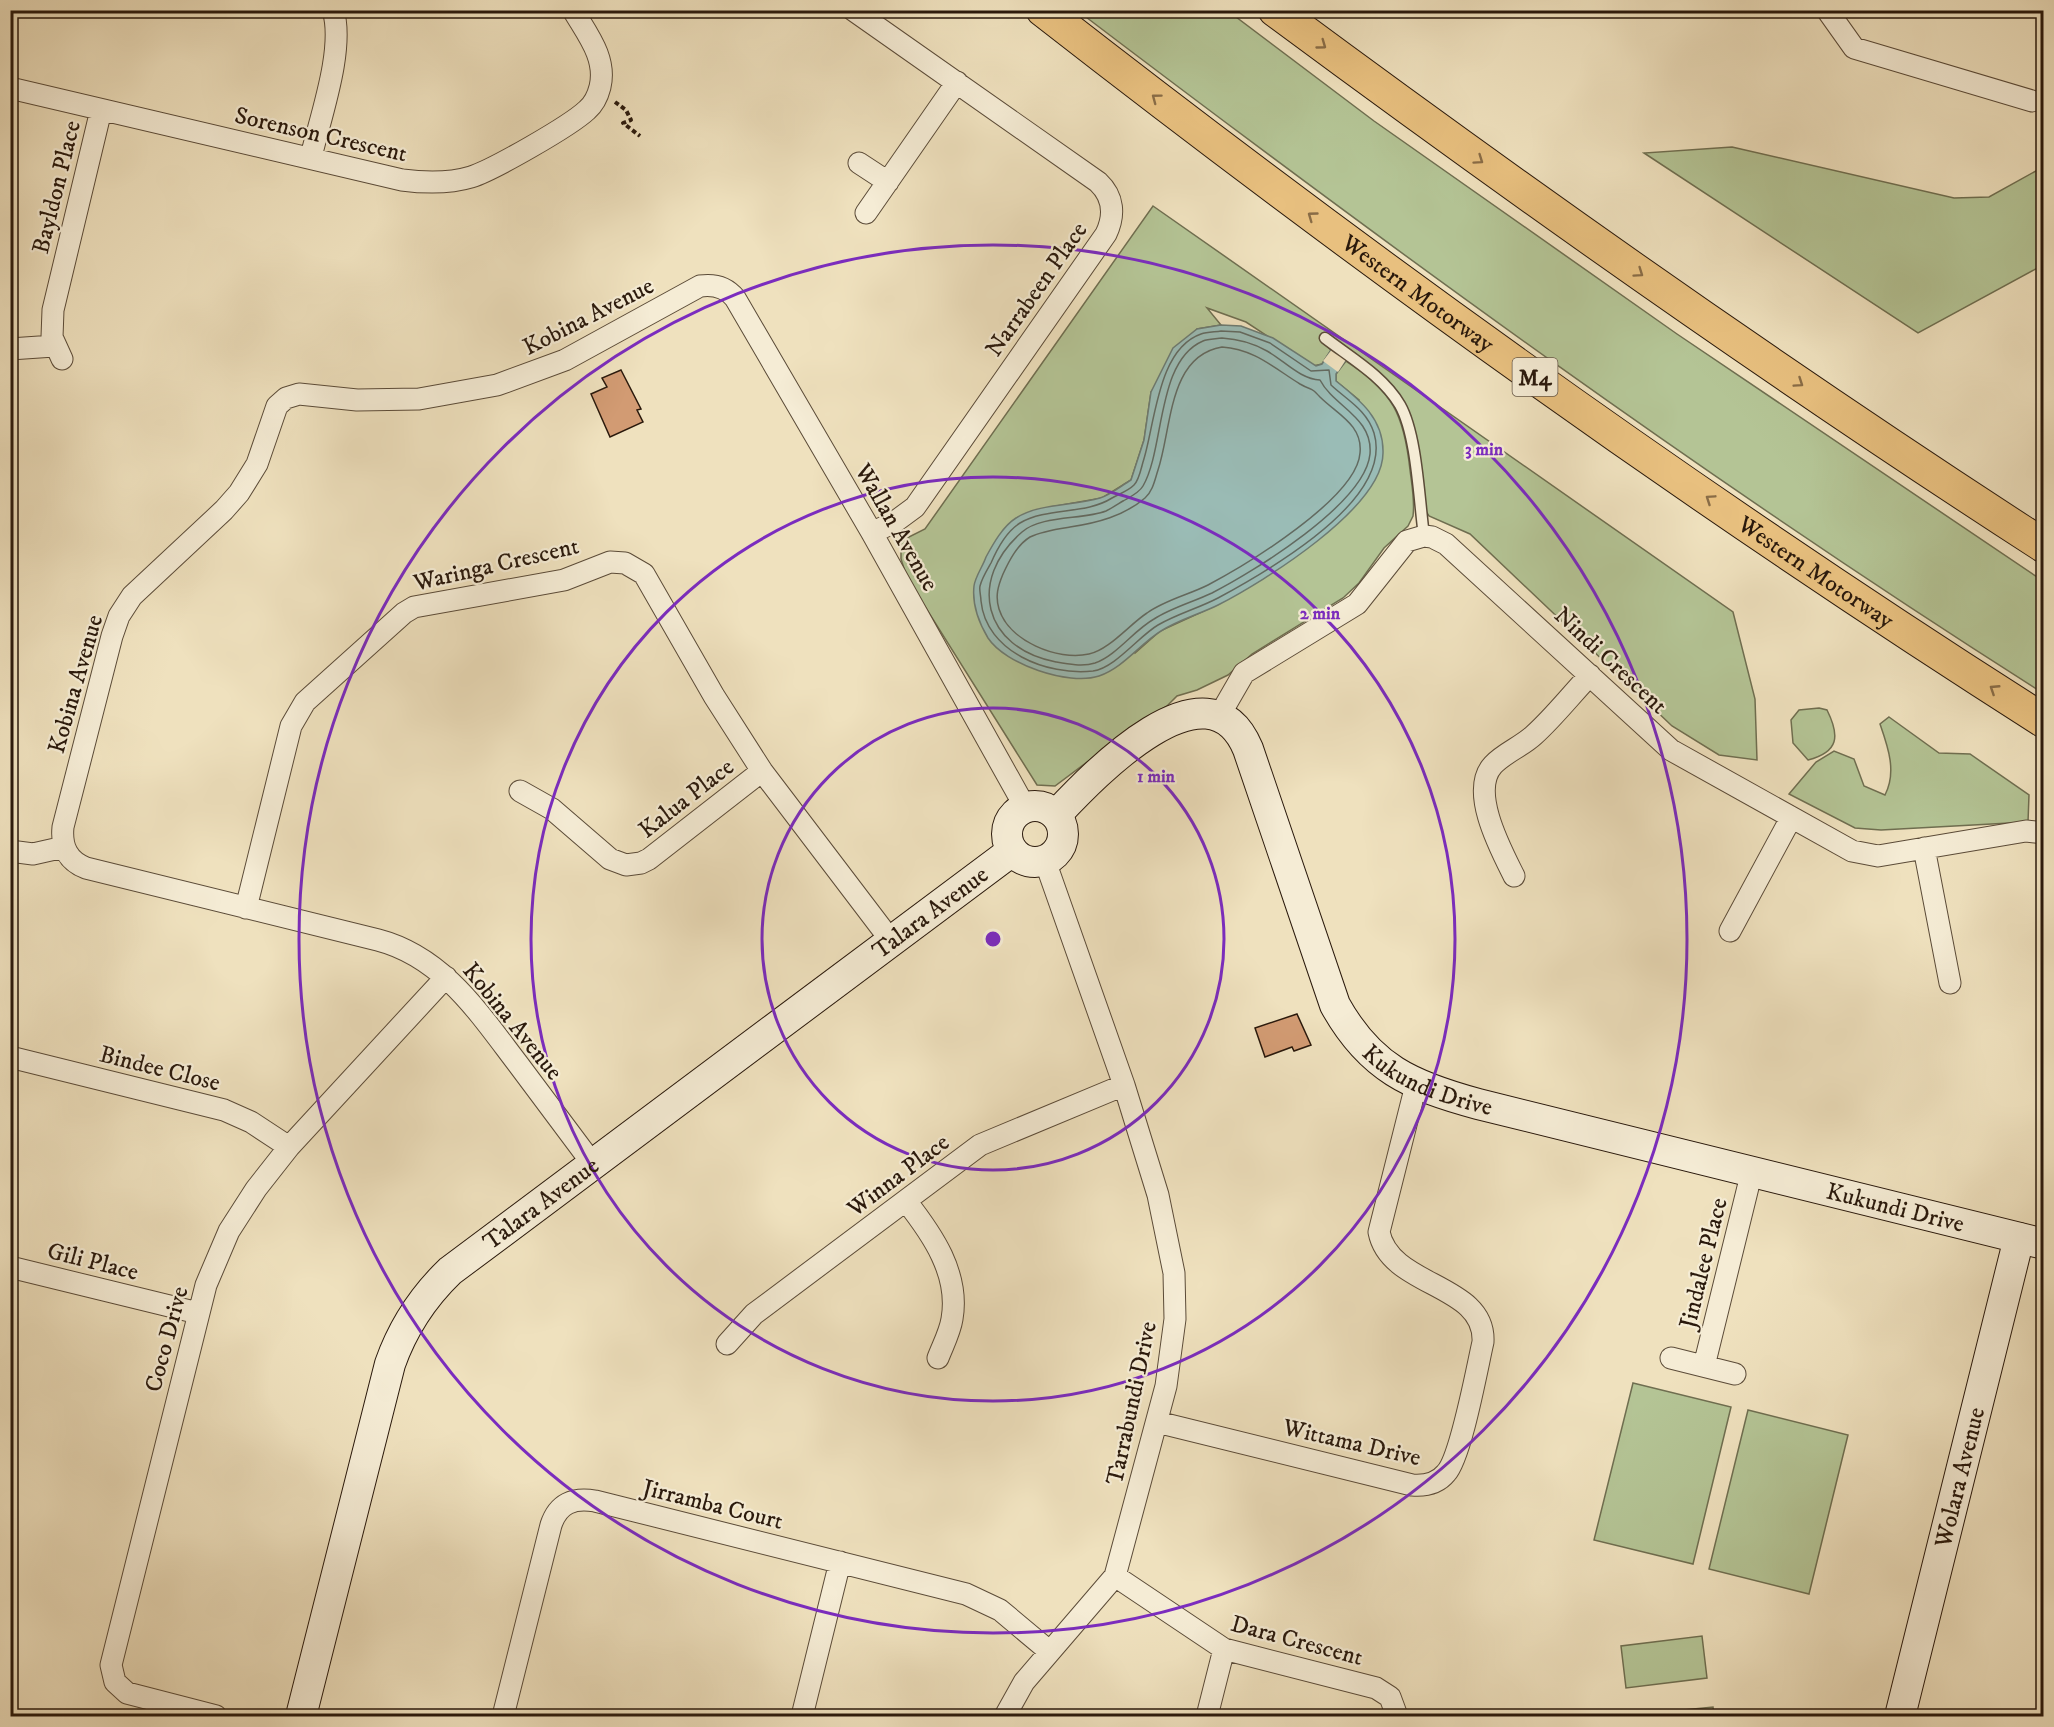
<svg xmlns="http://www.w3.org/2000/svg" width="2054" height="1727" viewBox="0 0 2054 1727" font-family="'IM FELL DW Pica',serif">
  <rect width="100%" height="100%" fill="#efe1be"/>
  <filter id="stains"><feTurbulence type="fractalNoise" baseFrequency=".00333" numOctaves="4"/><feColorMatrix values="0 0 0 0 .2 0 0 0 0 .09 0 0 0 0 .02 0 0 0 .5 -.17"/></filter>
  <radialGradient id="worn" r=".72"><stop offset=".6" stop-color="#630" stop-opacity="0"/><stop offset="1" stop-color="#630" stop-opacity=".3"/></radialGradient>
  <path fill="#b4c495" stroke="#6f6e50" stroke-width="1.5" d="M1078,11h150l146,110 303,213 366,247v112c-333,-211 -652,-444 -965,-682z
    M1732,147l222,51 35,-1 54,-30v98l-125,68 -274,-180z
    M1153,206l580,406 22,87 2,61 -38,-5 -47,-29 -202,-192 -41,-18 -7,-11 -11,-88c-14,-37 -54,-62 -84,-84l-5,8 9,9 -9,14 -9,2 -67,-44 -39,-14 14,17 -24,4 -46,63 -7,48 -13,40 -29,18 -52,9 85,146 25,-22 59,-27 47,-28 93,-176 -23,-19v-7l10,-13c47,31 58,53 64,109 2,16 5,31 3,46l-5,10 -24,22 -25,35 -16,15 -91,56 -24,21 -31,15 -20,6 -10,10 -25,15 -87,65 -18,-1 -130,-207 -6,-19v-18l24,-12z
    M1819,708l8,2c13,26 12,42 -19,50l-15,-17 -2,-23 8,-10z
    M1889,717l50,36 31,1 59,41 -1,27 -147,8 -26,-2 -66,-34 27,-32 18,-11 20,8 10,27 21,9c12,-23 3,-48 -5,-71z
    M1633,1383l98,24 -38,157 -99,-24z
    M1748,1410l100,25 -39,159 -100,-25z
    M1702,1636l5,42 -81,10 -5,-42z
    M1713,1707l1,9h-49l-1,-4z"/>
  <path fill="#9abcb6" stroke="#6d7b72" stroke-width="1.5" d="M1221,325l20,1 32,12 43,28 6,-2 9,-14 14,11 -9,13v7c24,19 48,38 47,72 0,55 -120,129 -165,152 -18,9 -40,15 -57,26 -21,13 -38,37 -62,45 -31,10 -94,-12 -111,-38 -9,-15 -16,-34 -14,-52 1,-9 9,-20 12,-29 7,-13 17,-31 30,-39 24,-15 57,-12 84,-20 10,-3 21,-12 31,-18l13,-40 7,-48 22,-44 24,-19z"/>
  <path fill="#efe1be" d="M1333,348l14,10 -9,14 -15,-11z"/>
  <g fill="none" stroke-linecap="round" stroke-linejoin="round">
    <path stroke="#626a61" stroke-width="1.5" d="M1221,331l19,1 30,11 41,28 18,-1 2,15c16,15 36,25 43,48 20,67 -106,138 -156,165 -19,10 -41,16 -60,27 -19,11 -43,43 -65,46 -46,5 -107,-19 -112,-70 0,-5 -2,-11 -1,-15 2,-8 7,-16 11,-23 6,-14 16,-32 29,-40 28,-16 65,-8 92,-25 7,-4 16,-7 22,-13 5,-5 7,-16 9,-23 12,-36 14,-113 58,-128 6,-2 14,-2 20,-3z
      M1222,338c16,1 31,5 45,13 18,10 33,28 53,29 14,27 53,37 50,74 -5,50 -117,118 -158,139 -19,9 -41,15 -58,26 -21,12 -37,36 -59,44 -12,4 -28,1 -39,-1 -73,-14 -89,-82 -34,-130 19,-17 61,-12 84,-21 6,-3 12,-7 17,-10 7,-4 16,-8 20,-15 22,-38 13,-125 60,-145 5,-2 13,-2 19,-3z
      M1222,347c32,2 52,21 78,37 12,7 10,2 20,13 17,17 43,28 40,56 -3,45 -114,112 -152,132 -20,10 -43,15 -61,28 -17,11 -38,37 -58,41 -32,7 -80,-13 -90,-45 -4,-13 -1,-23 4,-35 6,-13 14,-29 27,-37 12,-6 27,-8 40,-10 27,-4 54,-11 75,-29 8,-7 10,-19 13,-28 14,-42 10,-114 64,-123z"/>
  </g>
  <path fill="#d29b73" stroke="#2a190c" stroke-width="1.5" d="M621,370l20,39 -4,1 6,12 -33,15 -19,-43 16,-7 -5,-9z
    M1297,1014l14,31 -17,6 -2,-4 -27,10 -10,-29z"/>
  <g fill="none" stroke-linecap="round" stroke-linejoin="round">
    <defs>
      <path id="lane" d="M1325,338c26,20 58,38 75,67 17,30 19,95 24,131"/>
      <path id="street" d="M853,10l245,172c16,15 17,33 8,52l-191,273 -19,14 -24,12
        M1827,10l27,38 178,53
        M10,88l392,92c23,3 46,4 69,-3 22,-7 99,-51 116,-67 7,-6 11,-15 13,-23 7,-29 -13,-53 -27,-77
        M311,157c9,-39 34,-108 22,-147
        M859,163l29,19
        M866,213l91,-131
        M10,349l44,-3
        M62,359l-10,-22 1,-27 48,-200
        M1218,718l26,-45 113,-69 50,-63 17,-5 8,1 14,7 225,206 181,101 26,5 148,-25 18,2
        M520,791l32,18 58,50 16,6 15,-2 8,-4 113,-88
        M1924,848l26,135
        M10,851l23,3 31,-7
        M1514,876c-13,-26 -45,-85 -21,-111 11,-12 28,-18 41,-30 20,-18 37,-40 56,-60
        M246,908l45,-182 14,-24 99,-89 10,-6 150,-27 46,-18 15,1 19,11 70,122 48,75 130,171
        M1730,931l61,-113
        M10,1057l214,53 27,12 38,25
        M592,1163c-25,-33 -49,-66 -74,-99 -39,-51 -75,-107 -140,-124l-292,-72c-18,-7 -25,-21 -23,-41l49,-191 7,-20 13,-20 92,-86 15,-17 18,-29 20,-58 9,-8 13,-4 58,6 62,-1 78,-14 68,-25 135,-74c14,-2 26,1 35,12l137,235 153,274
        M906,1201c26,33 54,73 46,118 -2,13 -9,26 -14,39
        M10,1267l188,46
        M727,1344l27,-30 226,-169 144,-60
        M1671,1358l64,16
        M1704,1366l48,-195
        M1157,1422l255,63c13,1 26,-2 34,-12 15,-16 31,-105 37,-131 3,-59 -93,-54 -104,-110l37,-147
        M1115,1576l109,73 152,39 14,9 7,19
        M216,1716l-89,-23 -12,-11 -4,-17 95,-380 23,-54 27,-42 33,-42 157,-170
        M503,1716l48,-191c7,-21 22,-28 44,-24l371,93 34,16 49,41
        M802,1716l38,-154
        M1005,1716l19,-34 91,-106 51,-190 9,-67 -1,-46 -16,-78 -34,-110 -79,-224
        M1207,1716l17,-67"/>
      <g id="secondary">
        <circle cx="1035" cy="834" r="28"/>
        <path id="s1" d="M1056,815c35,-37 152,-162 192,-66l87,256c35,63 76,81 143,99l566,140"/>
        <path id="s2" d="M301,1716l89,-352c13,-37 32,-66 60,-93l562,-420"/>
        <path id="s3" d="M1900,1716l119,-478"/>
      </g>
      <g id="highway">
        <path id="s4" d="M1043,10c323,252 655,491 1001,711"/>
        <path d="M1275,10c251,186 506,366 769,536"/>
      </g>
    </defs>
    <use href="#lane" stroke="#5b4b38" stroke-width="13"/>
    <use href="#street" stroke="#5b4b38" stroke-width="23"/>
    <use href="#secondary" stroke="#2a190c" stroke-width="32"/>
    <use href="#highway" stroke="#2a190c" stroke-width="35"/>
    <path stroke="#2a190c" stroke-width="4" stroke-dasharray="4.5 3" stroke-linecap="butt" d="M615,102l11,8 5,10 -8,3 17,13"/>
    <use href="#lane" stroke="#f5ecd5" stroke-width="10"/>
    <use href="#street" stroke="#f5ecd5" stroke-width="21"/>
    <use href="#secondary" stroke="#f5ecd5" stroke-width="30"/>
    <use href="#highway" stroke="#e8c07f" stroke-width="33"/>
  </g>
  <defs><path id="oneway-chevron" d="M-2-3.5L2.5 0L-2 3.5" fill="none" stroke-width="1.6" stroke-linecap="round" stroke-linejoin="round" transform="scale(1.5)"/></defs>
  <g stroke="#896c46">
    <use href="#oneway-chevron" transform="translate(1322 45) rotate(36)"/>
    <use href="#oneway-chevron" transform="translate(1156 98) rotate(-143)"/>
    <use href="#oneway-chevron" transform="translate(1479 160) rotate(35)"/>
    <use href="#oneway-chevron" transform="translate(1312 216) rotate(-144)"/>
    <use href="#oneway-chevron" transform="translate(1639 273) rotate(35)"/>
    <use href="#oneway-chevron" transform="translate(1799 383) rotate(34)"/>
    <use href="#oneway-chevron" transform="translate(1710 499) rotate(-146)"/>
    <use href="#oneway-chevron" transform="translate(1994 689) rotate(-147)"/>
  </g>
  <g fill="none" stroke="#7b2cbf" stroke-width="3">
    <circle cx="993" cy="939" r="231"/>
    <circle cx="993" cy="939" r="462"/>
    <circle cx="993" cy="939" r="694"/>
  </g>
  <g text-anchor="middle" stroke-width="4.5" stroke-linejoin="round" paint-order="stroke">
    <rect fill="#f5ecd5" stroke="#675848" stroke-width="1.5" x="1512.5" y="358" width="45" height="38" rx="4.5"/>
    <g font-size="22" font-weight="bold" fill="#2a190c">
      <text x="1535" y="385">M4</text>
    </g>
    <g font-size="24" fill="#2a190c" stroke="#f5ecd5">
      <text transform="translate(321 134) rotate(13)" y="8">Sorenson Crescent</text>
      <text transform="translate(56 187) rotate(-76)" y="8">Bayldon Place</text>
      <text transform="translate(1036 289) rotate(-55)" y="8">Narrabeen Place</text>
      <text dy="8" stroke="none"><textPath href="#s4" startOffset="470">Western Motorway</textPath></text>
      <text transform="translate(588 316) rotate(-27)" y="8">Kobina Avenue</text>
      <text transform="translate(897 527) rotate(60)" y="8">Wallan Avenue</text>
      <text transform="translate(496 564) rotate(-13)" y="8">Waringa Crescent</text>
      <text dy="8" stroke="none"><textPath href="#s4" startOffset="956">Western Motorway</textPath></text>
      <text transform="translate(1611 660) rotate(43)" y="8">Nindi Crescent</text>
      <text transform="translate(75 684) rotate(-74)" y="8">Kobina Avenue</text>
      <text transform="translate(686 798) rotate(-38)" y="8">Kalua Place</text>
      <text dy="8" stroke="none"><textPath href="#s2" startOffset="1074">Talara Avenue</textPath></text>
      <text transform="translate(513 1021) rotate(51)" y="8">Kobina Avenue</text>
      <text transform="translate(160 1068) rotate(14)" y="8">Bindee Close</text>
      <text dy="8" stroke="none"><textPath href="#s1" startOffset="638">Kukundi Drive</textPath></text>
      <text transform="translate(898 1175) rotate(-37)" y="8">Winna Place</text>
      <text dy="8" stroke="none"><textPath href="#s2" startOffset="588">Talara Avenue</textPath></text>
      <text dy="8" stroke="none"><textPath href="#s1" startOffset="1124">Kukundi Drive</textPath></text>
      <text transform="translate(93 1261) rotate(14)" y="8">Gili Place</text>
      <text transform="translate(1703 1263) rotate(-76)" y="8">Jindalee Place</text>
      <text transform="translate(166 1339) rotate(-75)" y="8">Coco Drive</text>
      <text transform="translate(1131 1403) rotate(-78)" y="8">Tarrabundi Drive</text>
      <text transform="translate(1352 1442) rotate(13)" y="8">Wittama Drive</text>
      <text dy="8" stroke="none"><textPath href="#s3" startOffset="246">Wolara Avenue</textPath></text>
      <text transform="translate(713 1504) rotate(14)" y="8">Jirramba Court</text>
      <text transform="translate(1297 1640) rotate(15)" y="8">Dara Crescent</text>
    </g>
  </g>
  <circle cx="993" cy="939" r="9" fill="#7b2cbf" stroke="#f5ecd5" stroke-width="3"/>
  <g font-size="18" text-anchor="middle" font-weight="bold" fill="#7b2cbf" stroke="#f5ecd5" stroke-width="4.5" stroke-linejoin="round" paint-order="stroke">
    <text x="1484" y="455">3 min</text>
    <text x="1320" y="619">2 min</text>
    <text x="1156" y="782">1 min</text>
  </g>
  <rect width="2054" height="1727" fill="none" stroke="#efe1be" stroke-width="36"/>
  <rect x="12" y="12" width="2030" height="1703" fill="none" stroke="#2a190c" stroke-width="3"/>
  <rect x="18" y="18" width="2018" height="1691" fill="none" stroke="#2a190c" stroke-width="1.5"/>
  <rect width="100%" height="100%" filter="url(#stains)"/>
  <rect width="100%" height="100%" fill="url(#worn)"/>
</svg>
